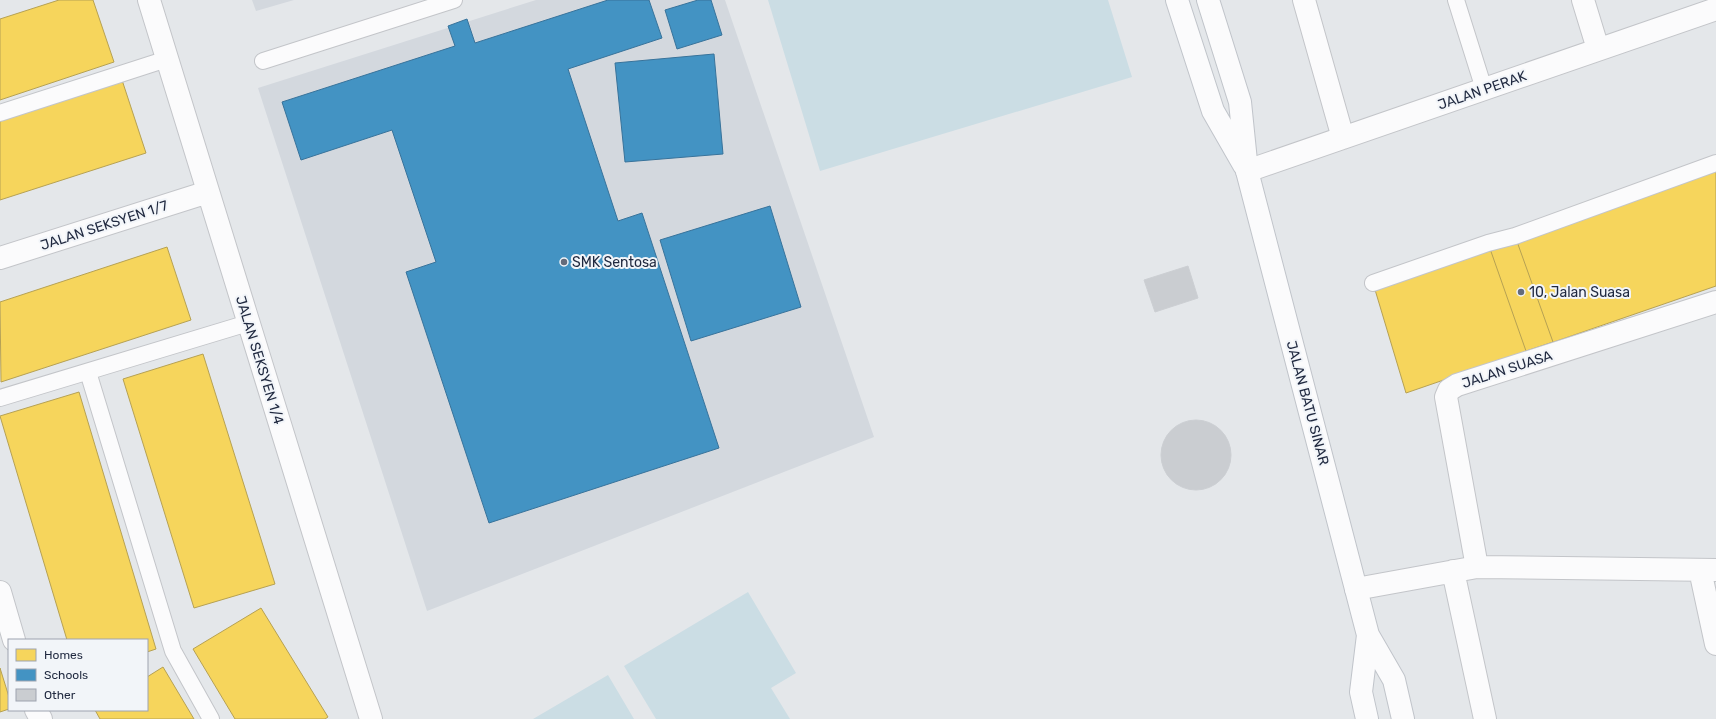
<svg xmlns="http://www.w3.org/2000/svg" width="1716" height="719" viewBox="0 0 1716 719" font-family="Rubik,sans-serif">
  <rect width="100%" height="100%" fill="#e4e7ea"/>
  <path fill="#d3d8de" d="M252,0h42l-38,11z
    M536,0h189l149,437 -447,174 -169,-523z"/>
  <path fill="#cbdde4" d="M768,0h340l24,77 -312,94z
    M748,592l48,81 -25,15 19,31h-134l-32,-53z
    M608,675l26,44h-101z"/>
  <path fill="#f6d55c" stroke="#b6a153" d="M59,0h34l21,62 -114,38v-81z
    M122,80l24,73 -146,47v-80z
    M1716,168v118l-310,107 -33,-110z
    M1515,236l38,106 -27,9 -38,-108z
    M167,247l24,73 -190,62 -1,-80z
    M203,354l72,230 -81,24 -71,-229z
    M79,392l77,257 -9,3v-12h-80l-67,-224z
    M261,608l67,109 -3,2h-90l-42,-70z
    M163,667l31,52h-94l-5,-9h52v-33z
    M0,668l9,29v12l-9,3z"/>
  <path fill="#4393c3" stroke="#38739b" d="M608,0h41l13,38 -94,31 50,152 24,-8 77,235 -230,75 -83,-251 30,-10 -44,-132 -91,30 -19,-58 173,-56 -7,-20 19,-7 8,24z
    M698,0h13l11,35 -45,14 -12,-39z
    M714,54l9,100 -98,8 -10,-99z
    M770,206l31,101 -110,34 -31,-101z"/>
  <path fill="#cacdd1" stroke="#cccfd3" d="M1188,266l10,32 -43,14 -11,-32z
    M1161 455a35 35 0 1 1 70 0a35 35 0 1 1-70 0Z"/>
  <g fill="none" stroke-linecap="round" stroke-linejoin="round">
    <defs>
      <path id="lane" d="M1456,0l28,89
        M263,61l191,-61
        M0,113l167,-54
        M1373,283l115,-40 27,-7 201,-73
        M88,372l85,279 38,68
        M0,398l248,-75"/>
      <path id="street" d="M149,0l222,719
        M1304,0l39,138
        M1583,0l15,49
        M1247,171l469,-162
        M0,258l208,-66
        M1477,567l-31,-170 3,-7 8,-5 259,-83
        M1700,570l16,74
        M1453,571l32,148
        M1356,589l121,-22 239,3
        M0,592l14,48
        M36,710l5,9"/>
      <path id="secondary" d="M1177,0l36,111 31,54
        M1208,0l32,102 7,69 121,464 26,45 9,39
        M1367,719l-6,-27 7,-57"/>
    </defs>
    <use href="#lane" stroke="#c3c5c9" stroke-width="18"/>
    <use href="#street" stroke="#c3c5c9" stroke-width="24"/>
    <use href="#secondary" stroke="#c0c4ca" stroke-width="24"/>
    <use href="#lane" stroke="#fbfbfc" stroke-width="16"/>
    <use href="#street" stroke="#fbfbfc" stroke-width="22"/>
    <use href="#secondary" stroke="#fbfbfc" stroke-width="22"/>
  </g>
  <g fill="#646b7b" stroke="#f2f5f9" stroke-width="1.5">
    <circle cx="564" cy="262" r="4"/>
    <circle cx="1521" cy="292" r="4"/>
  </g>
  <g text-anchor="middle" stroke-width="4" stroke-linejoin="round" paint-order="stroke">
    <g font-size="14" fill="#1f283f" stroke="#f2f5f9">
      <text transform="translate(1482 90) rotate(-19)" y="5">JALAN PERAK</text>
      <text transform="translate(104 225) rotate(-18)" y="5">JALAN SEKSYEN 1/7</text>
      <text transform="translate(260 360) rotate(73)" y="5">JALAN SEKSYEN 1/4</text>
      <text transform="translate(1507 369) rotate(-18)" y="5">JALAN SUASA</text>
      <text transform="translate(1308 403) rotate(75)" y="5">JALAN BATU SINAR</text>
    </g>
    <g font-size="14" fill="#1f283f" stroke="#f2f5f9" text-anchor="start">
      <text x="572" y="267">SMK Sentosa</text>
      <text x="1529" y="297">10, Jalan Suasa</text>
    </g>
  </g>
  <rect x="8" y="639" width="140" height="72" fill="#f2f5f9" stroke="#9ea3af"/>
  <rect x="16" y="649" width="20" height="12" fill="#f6d55c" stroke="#9ea3af"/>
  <text x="44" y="659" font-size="12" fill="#1f283f">Homes</text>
  <rect x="16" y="669" width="20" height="12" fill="#4393c3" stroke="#9ea3af"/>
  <text x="44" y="679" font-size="12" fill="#1f283f">Schools</text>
  <rect x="16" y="689" width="20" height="12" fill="#cacdd1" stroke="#9ea3af"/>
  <text x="44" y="699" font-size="12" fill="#1f283f">Other</text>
</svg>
